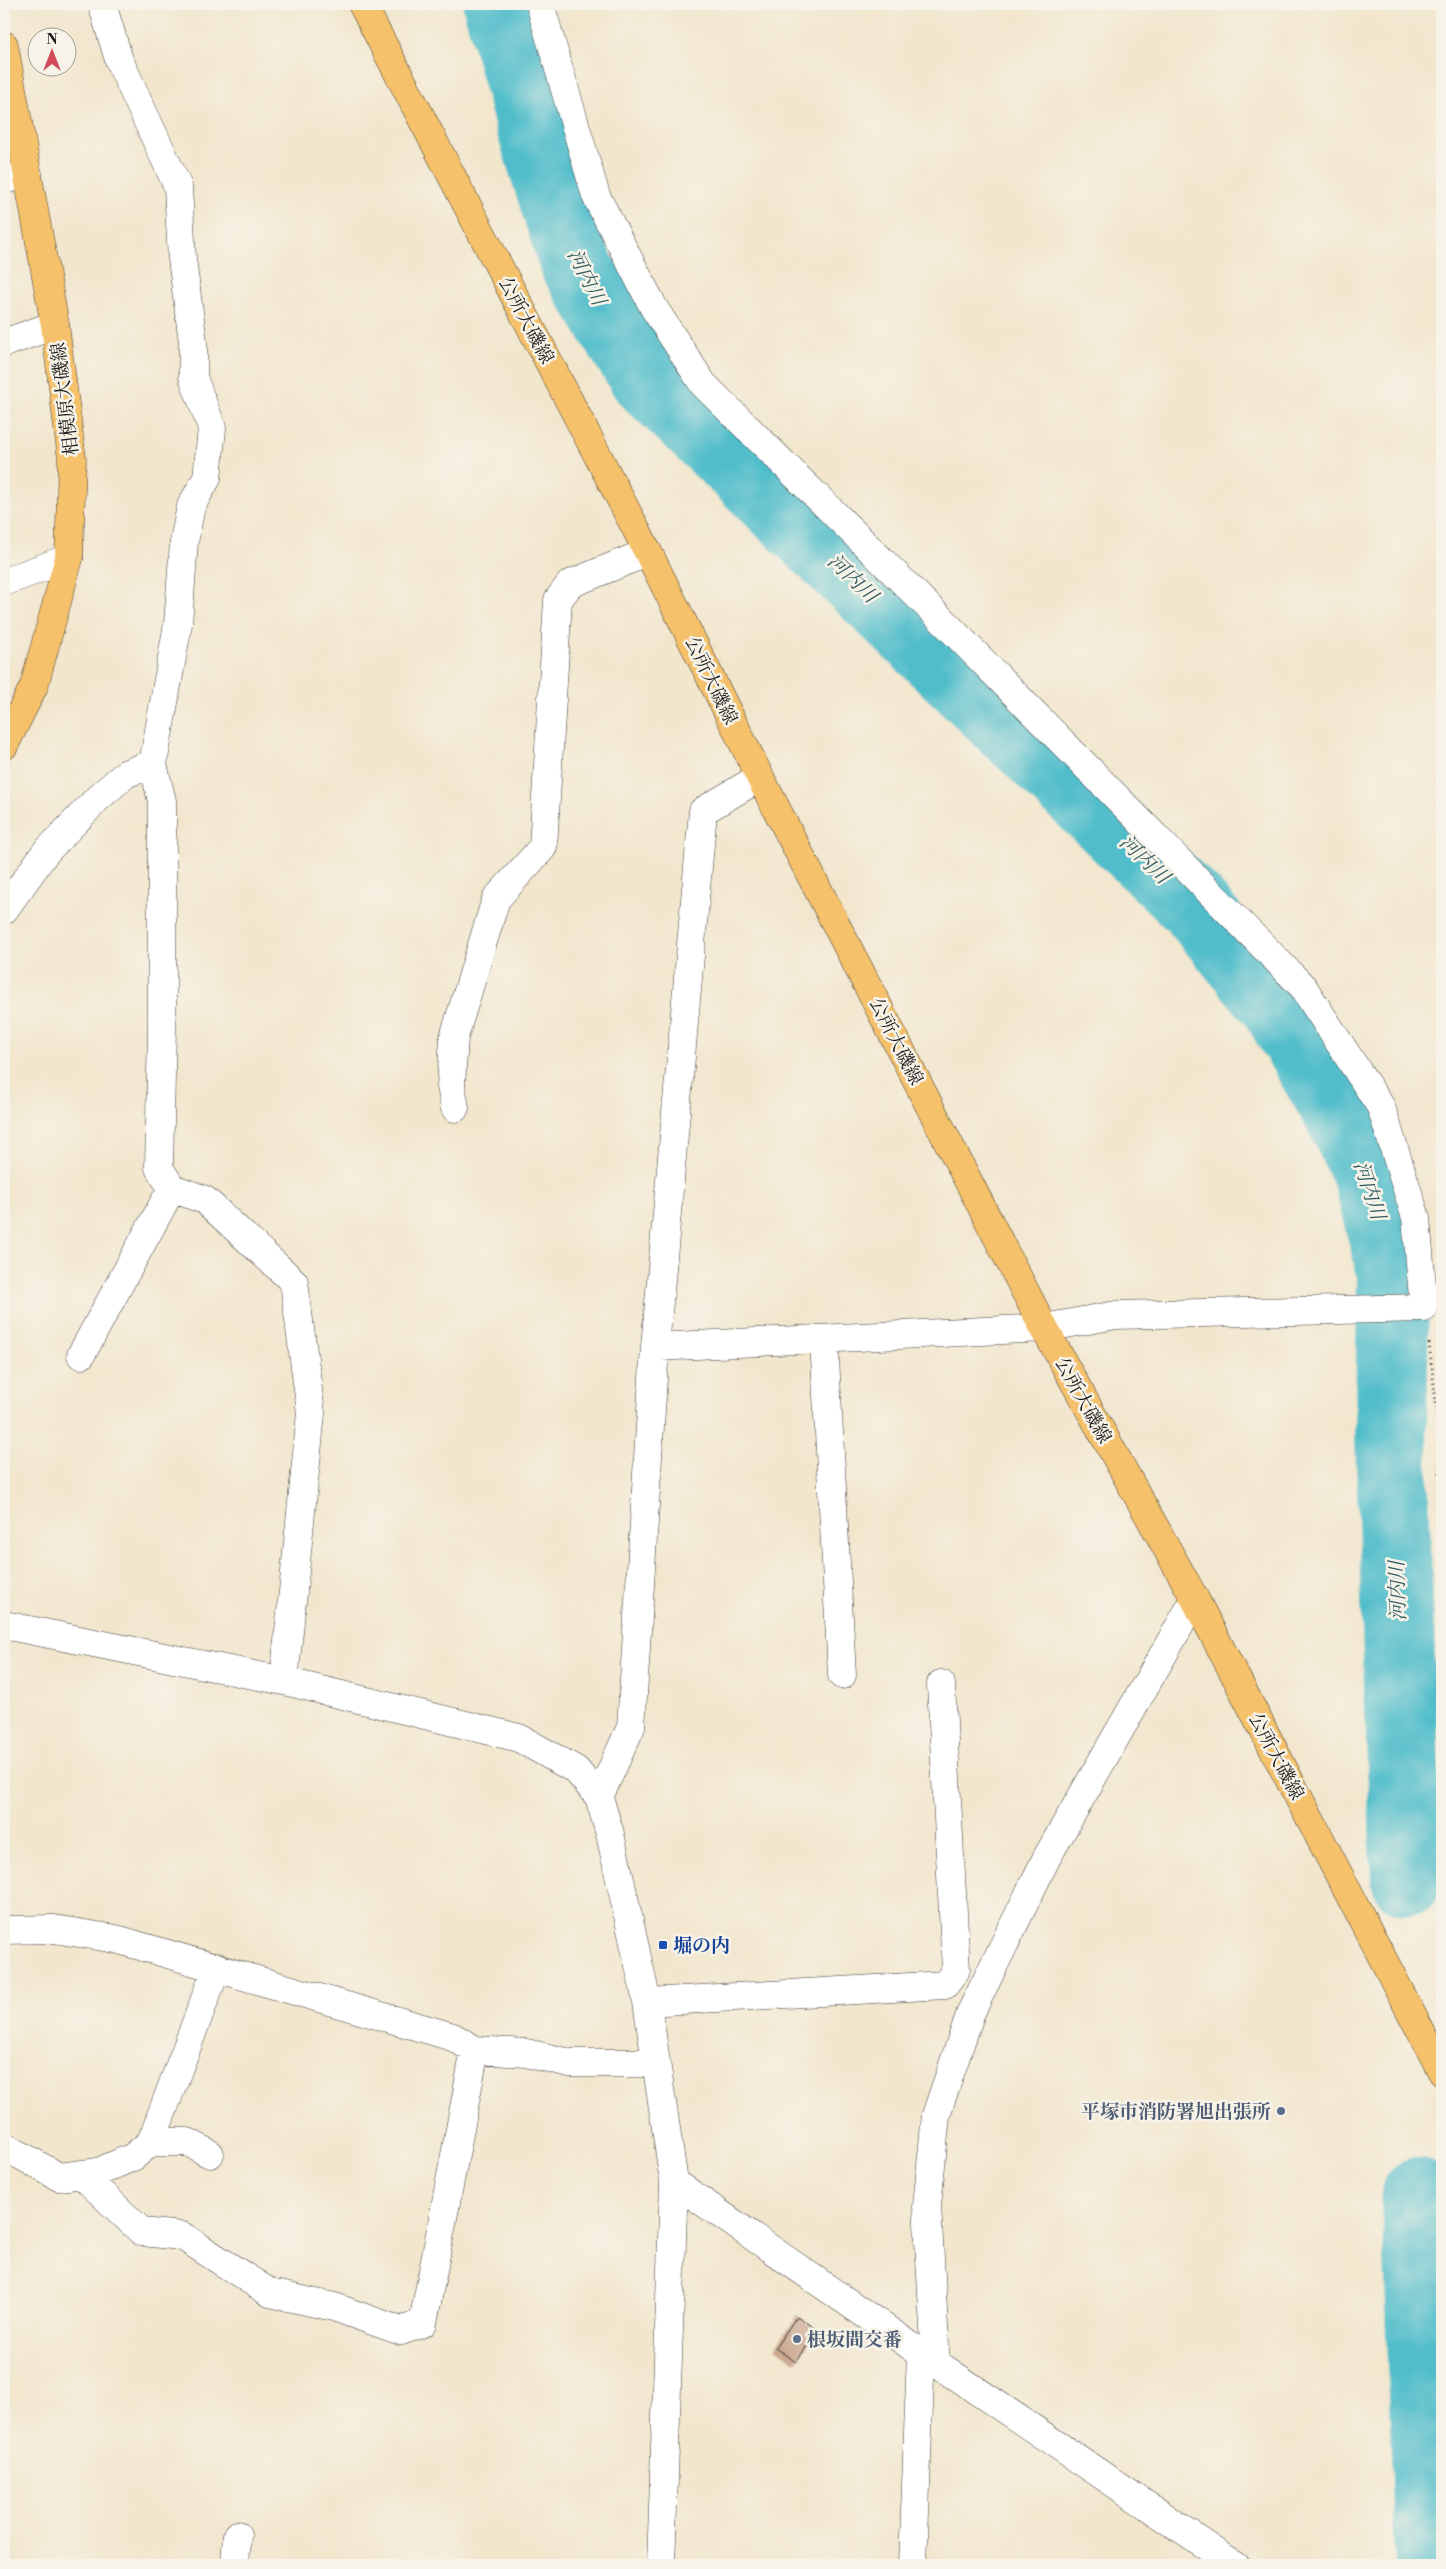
<svg xmlns="http://www.w3.org/2000/svg" width="1446" height="2569" viewBox="0 0 1446 2569" font-family="'Libre Bodoni','Noto Serif JP',serif">
  <rect width="100%" height="100%" fill="#f7f3e8"/>
  <filter id="ink" filterUnits="userSpaceOnUse"><feTurbulence type="fractalNoise" baseFrequency=".02" numOctaves="2"/><feDisplacementMap in="SourceGraphic" scale="10" xChannelSelector="R" yChannelSelector="G"/><feConvolveMatrix kernelMatrix="1 2 1 2 8 2 1 2 1" color-interpolation-filters="sRGB"/></filter>
  <filter id="wash" filterUnits="userSpaceOnUse"><feTurbulence type="fractalNoise" baseFrequency=".0096" numOctaves="4" result="noise"/><feDisplacementMap in="SourceGraphic" scale="20" xChannelSelector="R" yChannelSelector="G"/><feGaussianBlur stdDeviation="1.12" result="paint"/><feColorMatrix in="noise" values="0 0 0 0 0 0 0 0 0 0 0 0 0 0 0 0 0 1.4 0 .05"/><feComposite in="paint" operator="in"/></filter>
  <g filter="url(#wash)">
    <rect width="100%" height="100%" fill="#f2e6cd"/>
    <g fill="none" stroke-linecap="round" stroke-linejoin="round">
      <path stroke="#51bdcb" stroke-width="72" d="M499,4l32,119 44,140 71,116 548,527 82,99 64,109 29,63 24,95 -2,163 16,444
        M1418,2194l13,371"/>
    </g>
    <g id="blocks">
      <path fill="#c59e83" d="M797,2316l21,14 -22,32 -21,-14z"/>
    </g>
  </g>
  <g filter="url(#ink)">
    <use href="#blocks" fill-opacity="0" stroke="#3c3a37" stroke-width="1"/>
    <g fill="none" stroke-linecap="round" stroke-linejoin="round">
      <defs>
        <path id="minor" d="M102,4l17,56 59,127 4,72 11,83v35l19,51 -5,50 -16,28 -7,36 -6,82 -25,140
          M540,4l56,192 58,112 49,76 249,246 351,357 78,120 35,111 8,90 -308,7 -72,13 -389,19
          M4,180l24,-6
          M4,343l51,-18
          M4,582l65,-24
          M4,910l41,-57 54,-56 28,-24 26,-9 9,37v227l-3,140 13,20 33,12 89,82 17,131 -27,268
          M455,1108l-4,-22 3,-49 42,-138 47,-52 15,-247 12,-16 78,-32
          M824,1339l18,336
          M81,1355l91,-167
          M4,1625l280,56 235,57 57,32 23,27 11,37 37,168 27,180 -13,383
          M599,1797l32,-70 24,-380 48,-536 57,-34
          M4,1930l50,-1 62,10 337,98 22,13 51,3 44,10h86
          M647,2002l298,-17 11,-15 -15,-286
          M151,2142l66,-175
          M4,2146l55,31 39,-5 35,-15 18,-15h37l22,12
          M81,2174l61,58 40,4 88,57 64,14 67,24 22,-8 52,-273
          M674,2182l247,171 314,212
          M936,2362l-9,-156 9,-91 35,-103 76,-155 148,-258
          M235,2565l2,-30
          M913,2565l8,-212"/>
        <path id="major" d="M362,4l286,548 112,225 284,551 151,271 247,473
          M4,45l51,280 17,134 -3,99 -35,128 -30,60"/>
      </defs>
      <use href="#minor" stroke="#3c3a37" stroke-width="29"/>
      <use href="#major" stroke="#3c3a37" stroke-width="29"/>
      <path stroke="#3c3a37" stroke-width="3" stroke-dasharray="1 4" stroke-linecap="butt" d="M1429,1343l9,76 4,123"/>
      <use href="#minor" stroke="#fff" stroke-width="28"/>
      <use href="#major" stroke="#f5c16b" stroke-width="28"/>
    </g>
  </g>
  <rect fill="#1a4fb4" stroke="#f7f3e8" stroke-width="2" x="658" y="1940" width="10" height="10" rx="2.5"/>
  <g fill="#5c6f8a" stroke="#f7f3e8" stroke-width="2">
    <circle cx="1281" cy="2111" r="5"/>
    <circle cx="797" cy="2339" r="5"/>
  </g>
  <g text-anchor="middle" stroke-width="5" stroke-linejoin="round" paint-order="stroke">
    <g font-size="19" fill="#1c1c1c" stroke="#f7f3e8">
      <text transform="translate(527 320) rotate(62)" y="7">公所大磯線</text>
      <text transform="translate(64 399) rotate(-97)" y="7">相模原大磯線</text>
      <text transform="translate(712 680) rotate(64)" y="7">公所大磯線</text>
      <text transform="translate(897 1041) rotate(63)" y="7">公所大磯線</text>
      <text transform="translate(1084 1400) rotate(61)" y="7">公所大磯線</text>
      <text transform="translate(1277 1756) rotate(62)" y="7">公所大磯線</text>
    </g>
    <g font-size="19" font-weight="bold" fill="#164399" stroke="#f7f3e8" text-anchor="start">
      <text x="673" y="1952">堀の内</text>
    </g>
    <g font-size="19" font-weight="bold" fill="#4e5e75" stroke="#f7f3e8" text-anchor="end">
      <text x="1271" y="2118">平塚市消防署旭出張所</text>
      <text x="807" y="2346" text-anchor="start">根坂間交番</text>
    </g>
    <g font-size="20" font-style="italic" fill="#315c62" stroke="#f7f3e8">
      <text transform="translate(587 277) rotate(63)" y="7">河内川</text>
      <text transform="translate(853 578) rotate(44)" y="7">河内川</text>
      <text transform="translate(1145 859) rotate(44)" y="7">河内川</text>
      <text transform="translate(1370 1190) rotate(72)" y="7">河内川</text>
      <text transform="translate(1397 1591) rotate(-92)" y="7">河内川</text>
    </g>
  </g>
  <rect width="1446" height="2569" fill="none" stroke="#f7f3e8" stroke-width="20"/>
  <g transform="translate(52 52)"><circle r="24" fill="#f7f3e8" stroke="#9f9d96"/>
  <path d="M0-4L9 19L0 12L-9 19Z" fill="#d1495b"/>
  <text y="-8" font-size="14" font-weight="bold" text-anchor="middle" fill="#1c1c1c">N</text>
  </g>
</svg>
